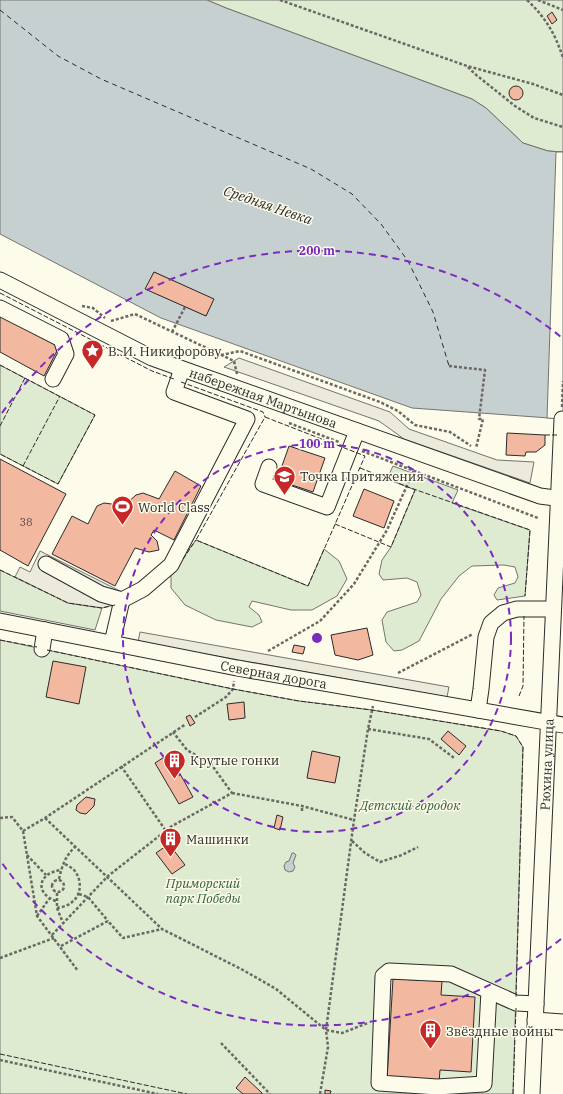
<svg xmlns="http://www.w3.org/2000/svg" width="563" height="1094" viewBox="0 0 563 1094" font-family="'IBM Plex Serif',serif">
  <rect width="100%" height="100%" fill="#fdfbea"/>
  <path fill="#deebd1" stroke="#74746e" d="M207,0h356v152l-15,-1 -25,-8 -37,-35 -14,-9 -246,-91z
    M0,365l95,50 -37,69 -58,-30z
    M393,466l65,24 -6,13 78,27 -5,66 -28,4 -3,-5 4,-7 17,-5 3,-6 -3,-10 -11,-2 -32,1 -13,10 -18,23 -22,42 -17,9 -8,1 -8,-9 -4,-22 5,-8 30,-10 4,-7 -4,-13 -10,-4 -24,2 -4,-6 3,-14 9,-13 24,-57 -28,-11z
    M196,540l112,46 16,-37 15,12 8,18 -10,17 -25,14h-21l-39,-9 -3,6 10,8 3,7 -10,5 -36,-7 -31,-15 -14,-17v-16z
    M0,570l68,33 34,5 -7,22 -95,-19z
    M0,640l233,49 66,12 73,9 129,21 15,5 7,11 -10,347h-513z"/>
  <path fill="#eceadb" stroke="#74746e" d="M239,358l151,54 19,17 88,31 37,2 -4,21 -126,-44 -25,-18 -155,-54z
    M40,551l96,48 -34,9 -34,-5 -53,-26 5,-10 10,5z
    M140,632l309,55 -2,10 -309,-55z"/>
  <path fill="#c7d0d0" stroke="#74746e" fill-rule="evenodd" d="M0,0h207l19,8 246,91 14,9 37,35 25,8 15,1v267l-151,-11 -251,-90 -161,-84zM154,272l59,27 -7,17 -60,-27z
    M292,853h2l2,2 -3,8 2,4 -2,4 -4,1 -4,-2 -1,-4 2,-4 3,-1z"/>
  <path fill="#fdfbea" stroke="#74746e" d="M556,152h7v267l-16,-1z"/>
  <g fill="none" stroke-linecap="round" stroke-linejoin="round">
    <path stroke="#2b2b2b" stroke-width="1" stroke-dasharray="5 4" stroke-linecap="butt" d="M0,10l58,46 43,23 210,90 41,25 29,30 27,37 25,51 16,54"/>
  </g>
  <path fill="#f2b8a0" stroke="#2b2b2b" d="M552,12l5,8 -5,4 -5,-8z
    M509 93a7 7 0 1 1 14 0a7 7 0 1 1-14 0Z
    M154,272l60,27 -8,17 -61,-27z
    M0,316l59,31 -15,29 -44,-24z
    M507,433l38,2v10l-9,7h-10l-1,4 -19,-1z
    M289,446l36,12 -12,34 -36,-12z
    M0,459l66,35 -38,72 -28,-16z
    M175,471l26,15 -27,54 -20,-10 -3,5 6,6 2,9 -10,2 -14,-4 -20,38 -63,-32 20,-38 16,8 9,-18 7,-3 15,2 8,-2 9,-8 7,-2 16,6z
    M364,489l30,12 -10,27 -31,-12z
    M367,628l6,27 -15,5 -23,-5 -4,-20z
    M294,645l11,2 -2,7 -11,-2z
    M53,661l33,6 -7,37 -33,-7z
    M244,702l1,16 -16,2 -2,-16z
    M190,715l5,8 -5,3 -4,-9z
    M448,731l18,15 -7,9 -18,-16z
    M312,751l28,6 -5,26 -28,-5z
    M169,754l24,43 -14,7 -24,-41z
    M86,797l9,2 -1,7 -8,8 -6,-1 -4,-3 1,-5z
    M277,815l6,2 -3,13 -6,-2z
    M169,844l16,21 -13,9 -16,-21z
    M393,979l49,2 -1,14 34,2 -4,75 -31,-2 -1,13 -52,-3z
    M245,1077l17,16v1h-19l-7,-6z
    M325,1090l6,1 -1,3h-5z"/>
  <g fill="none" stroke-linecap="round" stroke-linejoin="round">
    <defs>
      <g id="minor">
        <path id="s1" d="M0,280l152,78 388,138 23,3"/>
        <path d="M0,308l61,31 5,15 -13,25"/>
        <path d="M269,467l-6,17 64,23 30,-76"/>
        <path d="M46,564l55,30 21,6 21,-11 28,-24 76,-146 -73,-27 8,-23"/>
        <path id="s2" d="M0,621l237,47 326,57"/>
        <path d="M112,643l10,-43"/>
        <path d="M42,649l3,-19"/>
        <path d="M478,710l3,-21 5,-52 5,-14 12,-10 14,-4h36"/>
        <path d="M489,991l-5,93 -47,3 -58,-4 4,-107 6,-5 62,3 65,29 20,1"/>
        <path d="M535,1020l28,2"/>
        <path id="s3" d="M532,1094l30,-675"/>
      </g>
    </defs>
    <use href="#minor" stroke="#2b2b2b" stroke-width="17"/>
    <path stroke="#6a6964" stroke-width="2.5" stroke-dasharray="3 2" stroke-linecap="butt" d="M280,0l187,66 66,18 30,11
      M527,0c18,17 28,33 36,58
      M538,0l25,10
      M468,67l7,7 40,32 19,12 29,9
      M82,306l11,2 12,10
      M111,321l24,-7 99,47 3,13
      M172,332l13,-25
      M221,355l19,-4 140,51 18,9 17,14 35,7 21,14
      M449,366l36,4 -6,49h4l-7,29
      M562,407l1,-26
      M289,423l50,19
      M362,451l176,67
      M268,651l52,-30 34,-37 33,-54 27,-60
      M398,673l75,-39
      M195,717l31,-20 7,-8 1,-8
      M368,729l61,10 25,19
      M121,766l45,65
      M232,793l70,13 52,14
      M302,811v-5
      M0,818l12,-1 11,14 14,85 41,55
      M45,818l117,111 81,41 33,19 50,41 16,3 26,-10
      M23,831l22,-13 141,-94
      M352,841l13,12 15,9 22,-7 16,-8
      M27,855l19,20
      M59,879c3,-13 6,-23 17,-33
      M52 886a6 6 0 1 1 12 0a6 6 0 1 1-12 0Z
      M57,893v15l6,15
      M79,894l9,3 20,24
      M56,901c-22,-8 -18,-28 5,-31
      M57,908c5,-1 11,-2 15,-6 10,-7 10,-23 2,-32 -3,-3 -7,-5 -11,-7
      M37,916l12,-17
      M52,935l56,-59 64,-50 60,-33 -21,-29 -24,-14 -14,-18
      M61,946l47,-25 15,17 39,-9
      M0,958l54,-20
      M221,1043l49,51
      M0,1060l158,34
      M320,1094l8,-47 -2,-17 28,-210 14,-91 5,-23"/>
    <use href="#minor" stroke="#fdfbea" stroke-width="15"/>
    <path stroke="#2b2b2b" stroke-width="1" stroke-dasharray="5 2" stroke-linecap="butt" d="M0,293l152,78 22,8
      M0,365l95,50 -37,69 -58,-30
      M181,382l82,30 2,5
      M265,417l100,39 -57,130 -112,-46z
      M0,426l25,-48
      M545,435h12
      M23,466l37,-70
      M360,468l48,19 122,43 -5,66
      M335,524l56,23 24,-57
      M183,559l13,-19
      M0,570l68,33 34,5 13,-3
      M0,640l37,7
      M47,650l186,39 66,12 73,9 129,21 15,5 7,11 -7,251
      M519,696l4,-10 1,-70
      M0,1054l187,40
      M513,1094l3,-86"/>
  </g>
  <g fill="none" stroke="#7b2cbf" stroke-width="2" stroke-dasharray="7 5">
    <circle cx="317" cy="638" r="194"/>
    <path d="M561 939A387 387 0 0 1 2 863M2 413A387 387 0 0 1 561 337"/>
  </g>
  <defs>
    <symbol id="sight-pin" viewBox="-11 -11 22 30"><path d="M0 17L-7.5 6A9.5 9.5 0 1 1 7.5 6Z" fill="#c62828" stroke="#fdfbea"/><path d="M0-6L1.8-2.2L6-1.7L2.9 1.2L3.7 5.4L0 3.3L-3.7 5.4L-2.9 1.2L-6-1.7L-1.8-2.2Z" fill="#fff"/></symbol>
    <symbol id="school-pin" viewBox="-11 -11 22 30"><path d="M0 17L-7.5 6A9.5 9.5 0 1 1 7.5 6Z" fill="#c62828" stroke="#fdfbea"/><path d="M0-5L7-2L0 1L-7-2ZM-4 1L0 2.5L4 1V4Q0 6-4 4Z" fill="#fff"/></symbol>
    <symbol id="stadium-pin" viewBox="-11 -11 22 30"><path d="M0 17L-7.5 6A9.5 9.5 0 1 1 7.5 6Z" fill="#c62828" stroke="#fdfbea"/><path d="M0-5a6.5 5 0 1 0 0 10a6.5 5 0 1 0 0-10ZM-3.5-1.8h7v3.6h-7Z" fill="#fff"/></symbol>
    <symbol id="building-pin" viewBox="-11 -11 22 30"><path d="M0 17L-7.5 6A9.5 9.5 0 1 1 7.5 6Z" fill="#c62828" stroke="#fdfbea"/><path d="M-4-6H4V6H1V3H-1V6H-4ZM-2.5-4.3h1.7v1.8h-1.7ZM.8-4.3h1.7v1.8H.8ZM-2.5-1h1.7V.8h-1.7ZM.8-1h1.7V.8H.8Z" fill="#fff"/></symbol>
  </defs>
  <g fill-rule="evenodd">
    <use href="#sight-pin" x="80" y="338" width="25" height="34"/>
    <use href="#school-pin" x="272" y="464" width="25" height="34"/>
    <use href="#stadium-pin" x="110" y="494" width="25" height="34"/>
    <use href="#building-pin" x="162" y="748" width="25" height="34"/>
    <use href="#building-pin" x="158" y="826" width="25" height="34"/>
    <use href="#building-pin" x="418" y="1018" width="25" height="34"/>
  </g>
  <g text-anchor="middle" stroke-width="3" stroke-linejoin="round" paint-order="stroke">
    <g font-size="11" fill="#5d4e48">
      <text x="26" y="526">38</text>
    </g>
    <g font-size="13" fill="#2b2b2b" stroke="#fdfbea" text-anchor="start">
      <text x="108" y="356">В. И. Никифорову</text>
      <text x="300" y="481">Точка Притяжения</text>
      <text x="138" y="512">World Class</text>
      <text x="190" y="765">Крутые гонки</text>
      <text x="186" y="844">Машинки</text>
      <text x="446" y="1036">Звёздные войны</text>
    </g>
    <g font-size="13" fill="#2b2b2b" stroke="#fdfbea">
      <text dy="5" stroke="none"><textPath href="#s1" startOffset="289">набережная Мартынова</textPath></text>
      <text dy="5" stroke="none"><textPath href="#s2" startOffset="279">Северная дорога</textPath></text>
      <text dy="5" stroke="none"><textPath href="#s3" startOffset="330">Рюхина улица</textPath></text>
    </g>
    <g font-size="13" font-style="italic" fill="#34623c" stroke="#fdfbea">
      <text x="410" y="810">Детский городок</text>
      <text x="203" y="888">Приморский<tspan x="203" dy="15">парк Победы</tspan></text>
    </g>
    <g font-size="14" font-style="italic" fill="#2b2b2b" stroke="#fdfbea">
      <text transform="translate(268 205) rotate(19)" y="5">Средняя Невка</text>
    </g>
  </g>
  <circle cx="317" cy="638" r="6" fill="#7b2cbf" stroke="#fdfbea" stroke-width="2"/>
  <g font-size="12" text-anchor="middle" font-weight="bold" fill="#7b2cbf" stroke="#fdfbea" stroke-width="3" stroke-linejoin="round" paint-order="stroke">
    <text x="317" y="255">200 m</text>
    <text x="317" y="448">100 m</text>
  </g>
</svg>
